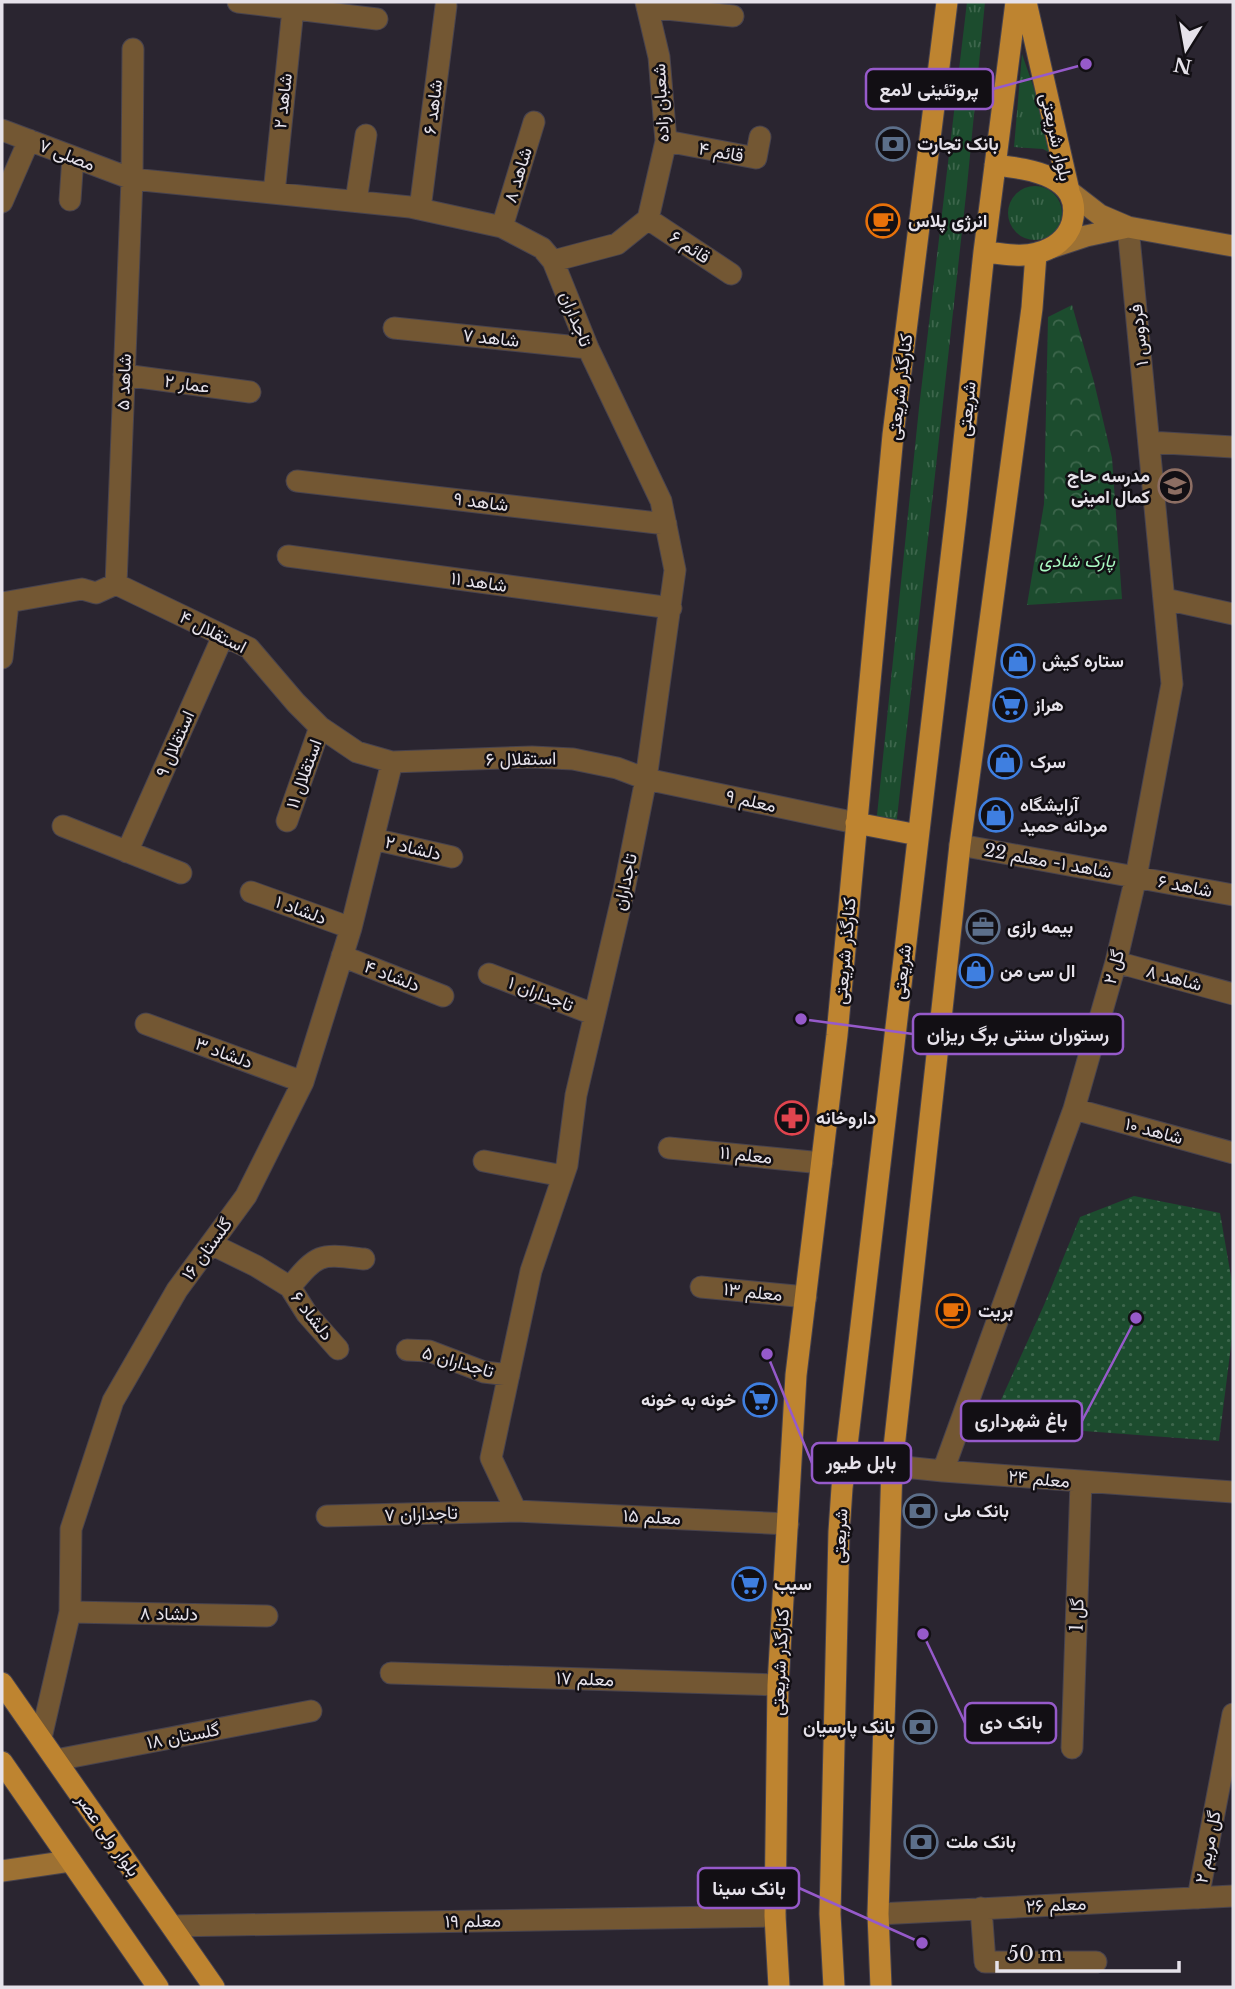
<svg xmlns="http://www.w3.org/2000/svg" width="1235" height="1989" viewBox="0 0 1235 1989" font-family="'Libre Baskerville',Vazirmatn,serif">
  <defs>
    <pattern id="grass-tufts" width="24" height="20" patternUnits="userSpaceOnUse" patternTransform="scale(1.75)"><rect width="24" height="20" fill="#1c4c2e"/><path d="M3 7l-1-3M5 7V3M7 7l1-3M15 17l-1-3M17 17v-4M19 17l1-3" fill="none" stroke="#3d664c"/></pattern>
    <pattern id="park-crowns" width="20" height="18" patternUnits="userSpaceOnUse" patternTransform="scale(1.75)"><rect width="20" height="18" fill="#1c4c2e"/><path d="M2 6a3 3 0 1 1 6 0M12 15a3 3 0 1 1 6 0" fill="none" stroke="#3d664c"/></pattern>
    <pattern id="garden-dots" width="8" height="8" patternUnits="userSpaceOnUse" patternTransform="scale(1.75)"><rect width="8" height="8" fill="#1c4c2e"/><path d="M2 2h.1M6 6h.1" fill="none" stroke="#3d664c" stroke-width="1.8" stroke-linecap="round"/></pattern>
  </defs>
  <rect width="100%" height="100%" fill="#2a2530"/>
  <path fill="url(#grass-tufts)" d="M967,2h18l-18,184 -71,641 -20,-2 43,-417z
    M1022,54l33,95 -1,6 -11,-6 -29,-2z
    M1008 213a27 27 0 1 1 54 0a27 27 0 1 1-54 0Z"/>
  <path fill="url(#park-crowns)" d="M1072,305l22,77 18,76 10,141 -95,6 17,-101 4,-187z"/>
  <path fill="url(#garden-dots)" d="M1134,1196l86,17 13,75v42l-14,111 -229,-17 54,-119 36,-88z"/>
  <g fill="none" stroke-linecap="round" stroke-linejoin="round">
    <defs>
      <path id="street" d="M238,2l139,17
        M647,7l86,9
        M2,130l130,49 278,28 92,20 40,21 11,13 64,-17 31,-25 18,-78 -7,-84 -13,-55
        M666,141l90,17 4,-21
        M274,193l19,-184
        M70,200l3,-43
        M356,201l10,-66
        M2,202l27,-62
        M420,209l26,-203
        M648,219l83,55
        M502,227l32,-105
        M394,328l194,20
        M124,375l126,17
        M1149,442l84,5
        M297,481l369,43
        M288,556l383,52
        M116,584l16,-405 1,-130
        M1165,599l68,15
        M2,603l80,-14 14,4 20,-9 133,64 47,55 24,24 37,25 35,10 140,-5 41,2 44,9 29,11 210,44
        M2,658l6,-55
        M287,821l33,-94
        M63,826l118,47
        M373,839l79,18
        M960,845l273,50
        M127,852l96,-216
        M251,892l100,36
        M342,956l101,40
        M1116,962l117,32
        M489,974l104,40
        M146,1024l157,58
        M1074,1109l159,44
        M669,1148l153,15
        M484,1161l79,15
        M211,1244l45,22 34,21 17,27 31,35
        M290,1287c29,-35 30,-33 74,-28
        M701,1287l105,10
        M407,1350l22,1 55,21 25,3
        M845,1461l98,10 290,21
        M943,1471l131,-362 42,-147 20,-85 36,-193 -44,-457
        M516,1511l-25,-53 40,-187 36,-106 9,-70 48,-205 22,-111 29,-209 -14,-69 -73,-153 -35,-87
        M327,1516l189,-5 272,13
        M70,1612l197,4
        M391,1673l387,12
        M41,1738l29,-126 1,-83 42,-128 64,-111 69,-94 57,-114 48,-154 41,-166
        M1072,1748l9,-266
        M56,1760l255,-49
        M1198,1898l35,-184
        M981,1908l4,54h111
        M878,1914l355,-18
        M172,1926l603,-10"/>
      <path id="secondary" d="M1069,191l31,24 28,12
        M1053,247l33,-11 42,-9 105,19
        M2,1871l68,-10"/>
      <path id="primary" d="M1026,2l43,189
        M984,252c17,1 36,6 53,1 16,-4 30,-14 35,-30 12,-48 -44,-54 -77,-58
        M856,823l62,12
        M2,1683l212,304
        M2,1762l156,225
        M779,1987l-4,-71 3,-231 18,-310 41,-340 56,-600 54,-433
        M834,1987l-4,-73 9,-382 3,-44 115,-981 27,-255 32,-250
        M881,1987l-3,-73 14,-448 68,-621 72,-537 4,-54"/>
    </defs>
    <use href="#street" stroke="#48434e" stroke-width="23"/>
    <use href="#secondary" stroke="#48434e" stroke-width="23"/>
    <use href="#primary" stroke="#48434e" stroke-width="23"/>
    <use href="#street" stroke="#735733" stroke-width="21"/>
    <use href="#secondary" stroke="#9d7133" stroke-width="21"/>
    <use href="#primary" stroke="#be8430" stroke-width="21"/>
  </g>
  <defs>
    <symbol id="bank-ring" viewBox="-11 -11 22 22"><circle r="9.5" fill="#120f14" stroke="#5c6f8a" stroke-width="1.5"/><path d="M-6-4H6V4H-6ZM0-2.3a2.3 2.3 0 1 0 0 4.6a2.3 2.3 0 1 0 0-4.6Z" fill="#5c6f8a"/></symbol>
    <symbol id="cafe-ring" viewBox="-11 -11 22 22"><circle r="9.5" fill="#120f14" stroke="#e8710a" stroke-width="1.5"/><path d="M-5.5-4.5H6V0H3Q3 3.5 0 3.5H-2.5Q-5.5 3.5-5.5 0ZM3-3.2v2h1.7v-2ZM-6 4.5H4V6H-6Z" fill="#e8710a"/></symbol>
    <symbol id="school-ring" viewBox="-11 -11 22 22"><circle r="9.5" fill="#120f14" stroke="#8d6e63" stroke-width="1.5"/><path d="M0-5L7-2L0 1L-7-2ZM-4 1L0 2.5L4 1V4Q0 6-4 4Z" fill="#8d6e63"/></symbol>
    <symbol id="shop-ring" viewBox="-11 -11 22 22"><circle r="9.5" fill="#120f14" stroke="#3f7fe0" stroke-width="1.5"/><path d="M-5-2.5h2.3a2.7 3.5 0 0 1 5.4 0H5L5.5 6h-11ZM-1.5-2.5h3a1.5 2.3 0 0 0-3 0Z" fill="#3f7fe0"/></symbol>
    <symbol id="supermarket-ring" viewBox="-11 -11 22 22"><circle r="9.5" fill="#120f14" stroke="#3f7fe0" stroke-width="1.5"/><path d="M-6-5.5h2.5l.6 2H6L4.5 2H-2.5L-4.4-4H-6ZM-1.5 3.2a1.3 1.3 0 1 0 .1 0ZM3 3.2a1.3 1.3 0 1 0 .1 0Z" fill="#3f7fe0"/></symbol>
    <symbol id="office-ring" viewBox="-11 -11 22 22"><circle r="9.5" fill="#120f14" stroke="#5c6f8a" stroke-width="1.5"/><path d="M-6-3h4V-5.5h4V-3h4V5H-6ZM-1-4.5V-3h2v-1.5ZM-6 0V1H6V0Z" fill="#5c6f8a"/></symbol>
    <symbol id="pharmacy-ring" viewBox="-11 -11 22 22"><circle r="9.5" fill="#120f14" stroke="#e0444e" stroke-width="1.5"/><path d="M-2-6h4v4h4v4h-4v4h-4v-4h-4v-4h4Z" fill="#e0444e"/></symbol>
  </defs>
  <g fill-rule="evenodd">
    <use href="#bank-ring" x="874" y="125" width="38" height="38"/>
    <use href="#cafe-ring" x="864" y="202" width="38" height="38"/>
    <use href="#school-ring" x="1156" y="467" width="38" height="38"/>
    <use href="#shop-ring" x="999" y="642" width="38" height="38"/>
    <use href="#supermarket-ring" x="991" y="686" width="38" height="38"/>
    <use href="#shop-ring" x="986" y="743" width="38" height="38"/>
    <use href="#shop-ring" x="977" y="796" width="38" height="38"/>
    <use href="#office-ring" x="964" y="908" width="38" height="38"/>
    <use href="#shop-ring" x="957" y="952" width="38" height="38"/>
    <use href="#pharmacy-ring" x="773" y="1099" width="38" height="38"/>
    <use href="#cafe-ring" x="934" y="1292" width="38" height="38"/>
    <use href="#supermarket-ring" x="741" y="1381" width="38" height="38"/>
    <use href="#bank-ring" x="901" y="1492" width="38" height="38"/>
    <use href="#supermarket-ring" x="730" y="1565" width="38" height="38"/>
    <use href="#bank-ring" x="901" y="1708" width="38" height="38"/>
    <use href="#bank-ring" x="902" y="1823" width="38" height="38"/>
  </g>
  <g text-anchor="middle" stroke-width="5" stroke-linejoin="round" paint-order="stroke">
    <g font-size="18" fill="#e6e2ea" stroke="#120f14">
      <text transform="translate(283 101) rotate(-84)" y="6">شاهد ۲</text>
      <text transform="translate(661 103) rotate(-93)" y="6">شعبان زاده</text>
      <text transform="translate(433 107) rotate(-83)" y="6">شاهد ۶</text>
      <text transform="translate(1056 137) rotate(77)" y="6">بلوار شریعتی</text>
      <text transform="translate(721 152) rotate(10)" y="6">قائم ۴</text>
      <text transform="translate(67 155) rotate(21)" y="6">مصلی ۷</text>
      <text transform="translate(518 175) rotate(-73)" y="6">شاهد ۸</text>
      <text transform="translate(690 247) rotate(34)" y="6">قائم ۶</text>
      <text transform="translate(576 319) rotate(68)" y="6">تاجداران</text>
      <text transform="translate(1139 335) rotate(-96)" y="6">فردوس ۱</text>
      <text transform="translate(491 338) rotate(6)" y="6">شاهد ۷</text>
      <text transform="translate(124 382) rotate(-88)" y="6">شاهد ۵</text>
      <text transform="translate(187 384) rotate(8)" y="6">عمار ۲</text>
      <text transform="translate(900 387) rotate(-83)" y="6">کنارگذر شریعتی</text>
      <text transform="translate(967 409) rotate(-84)" y="6">شریعتی</text>
      <text transform="translate(481 502) rotate(7)" y="6">شاهد ۹</text>
      <text transform="translate(479 582) rotate(8)" y="6">شاهد ۱۱</text>
      <text transform="translate(213 632) rotate(27)" y="6">استقلال ۴</text>
      <text transform="translate(175 744) rotate(-66)" y="6">استقلال ۹</text>
      <text transform="translate(521 759) rotate(-1)" y="6">استقلال ۶</text>
      <text transform="translate(304 774) rotate(-70)" y="6">استقلال ۱۱</text>
      <text transform="translate(751 801) rotate(12)" y="6">معلم ۹</text>
      <text transform="translate(413 848) rotate(13)" y="6">دلشاد ۲</text>
      <text transform="translate(1048 861) rotate(10)" y="6">شاهد ۱- معلم 22</text>
      <text transform="translate(625 882) rotate(-78)" y="6">تاجداران</text>
      <text transform="translate(1185 886) rotate(11)" y="6">شاهد ۶</text>
      <text transform="translate(301 910) rotate(20)" y="6">دلشاد ۱</text>
      <text transform="translate(845 951) rotate(-85)" y="6">کنارگذر شریعتی</text>
      <text transform="translate(1114 967) rotate(-75)" y="6">گل ۲</text>
      <text transform="translate(902 972) rotate(-83)" y="6">شریعتی</text>
      <text transform="translate(392 976) rotate(21)" y="6">دلشاد ۴</text>
      <text transform="translate(1174 978) rotate(15)" y="6">شاهد ۸</text>
      <text transform="translate(541 994) rotate(21)" y="6">تاجداران ۱</text>
      <text transform="translate(224 1053) rotate(20)" y="6">دلشاد ۳</text>
      <text transform="translate(1154 1131) rotate(15)" y="6">شاهد ۱۰</text>
      <text transform="translate(746 1155) rotate(6)" y="6">معلم ۱۱</text>
      <text transform="translate(207 1249) rotate(-54)" y="6">گلستان ۱۶</text>
      <text transform="translate(753 1292) rotate(6)" y="6">معلم ۱۳</text>
      <text transform="translate(312 1316) rotate(52)" y="6">دلشاد ۶</text>
      <text transform="translate(458 1362) rotate(16)" y="6">تاجداران ۵</text>
      <text transform="translate(1039 1479) rotate(5)" y="6">معلم ۲۴</text>
      <text transform="translate(421 1514) rotate(-2)" y="6">تاجداران ۷</text>
      <text transform="translate(652 1517) rotate(3)" y="6">معلم ۱۵</text>
      <text transform="translate(840 1536) rotate(-87)" y="6">شریعتی</text>
      <text transform="translate(169 1614) rotate(1)" y="6">دلشاد ۸</text>
      <text transform="translate(1077 1615) rotate(-88)" y="6">گل 1</text>
      <text transform="translate(780 1662) rotate(-87)" y="6">کنارگذر شریعتی</text>
      <text transform="translate(585 1679) rotate(2)" y="6">معلم ۱۷</text>
      <text transform="translate(183 1736) rotate(-11)" y="6">گلستان ۱۸</text>
      <text transform="translate(108 1835) rotate(55)" y="6">بلوار ولی عصر</text>
      <text transform="translate(1208 1847) rotate(-79)" y="6">گل مریم ۲</text>
      <text transform="translate(1056 1905) rotate(-3)" y="6">معلم ۲۶</text>
      <text transform="translate(473 1921) rotate(-1)" y="6">معلم ۱۹</text>
    </g>
    <g font-size="18" font-weight="bold" fill="#e6e2ea" stroke="#120f14" text-anchor="start">
      <text x="917" y="150">بانک تجارت</text>
      <text x="908" y="227">انرژی پلاس</text>
      <text x="1150" y="482" text-anchor="end">مدرسه حاج<tspan x="1150" dy="21">کمال امینی</tspan></text>
      <text x="1042" y="667">ستاره کیش</text>
      <text x="1034" y="711">هراز</text>
      <text x="1030" y="768">سرک</text>
      <text x="1020" y="811">آرایشگاه<tspan x="1020" dy="21">مردانه حمید</tspan></text>
      <text x="1007" y="933">بیمه رازی</text>
      <text x="1000" y="977">ال سی من</text>
      <text x="816" y="1124">داروخانه</text>
      <text x="978" y="1317">بریت</text>
      <text x="736" y="1406" text-anchor="end">خونه به خونه</text>
      <text x="944" y="1517">بانک ملی</text>
      <text x="774" y="1590">سیب</text>
      <text x="895" y="1733" text-anchor="end">بانک پارسیان</text>
      <text x="946" y="1848">بانک ملت</text>
    </g>
    <g font-size="18" font-style="italic" fill="#a9fac2" stroke="#120f14">
      <text x="1077" y="567">پارک شادی</text>
    </g>
  </g>
  <path fill="none" stroke="#965aca" stroke-width="2.5" d="M1086 64L993 89M801 1019L913 1034M1136 1318L1082 1421M767 1354L812 1463M923 1634L965 1723M922 1943L799 1888"/>
  <g fill="#965aca" stroke="#120f14" stroke-width="2.5">
    <circle cx="1086" cy="64" r="7"/>
    <circle cx="801" cy="1019" r="7"/>
    <circle cx="1136" cy="1318" r="7"/>
    <circle cx="767" cy="1354" r="7"/>
    <circle cx="923" cy="1634" r="7"/>
    <circle cx="922" cy="1943" r="7"/>
  </g>
  <g fill="#120f14" stroke="#965aca" stroke-width="2.5">
    <rect x="866" y="69" width="127" height="40" rx="7"/>
    <rect x="913" y="1014" width="210" height="40" rx="7"/>
    <rect x="961" y="1401" width="121" height="40" rx="7"/>
    <rect x="812" y="1443" width="99" height="40" rx="7"/>
    <rect x="965" y="1703" width="91" height="40" rx="7"/>
    <rect x="698" y="1868" width="101" height="40" rx="7"/>
  </g>
  <g font-size="19" text-anchor="middle" font-weight="bold" fill="#e6e2ea">
    <text x="929" y="96">پروتئینی لامع</text>
    <text x="1018" y="1041">رستوران سنتی برگ ریزان</text>
    <text x="1021" y="1427">باغ شهرداری</text>
    <text x="861" y="1469">بابل طیور</text>
    <text x="1011" y="1729">بانک دی</text>
    <text x="749" y="1895">بانک سینا</text>
  </g>
  <rect width="1235" height="1989" fill="none" stroke="#e6e2ea" stroke-width="7"/>
  <g transform="translate(1186 49) rotate(191)" stroke="#120f14" stroke-width="5" paint-order="stroke">
  <path d="M0-5L12 26L0 18L-12 26Z" fill="#e6e2ea"/>
  <text y="-10" font-size="19" font-weight="bold" text-anchor="middle" fill="#e6e2ea">N</text>
  </g>
  <path d="M997 1961v10h182v-10" fill="none" stroke="#e6e2ea" stroke-width="3.5"/>
  <text x="1007" y="1961" font-size="21" fill="#e6e2ea" stroke="#120f14" stroke-width="5" paint-order="stroke">50 m</text>
</svg>
